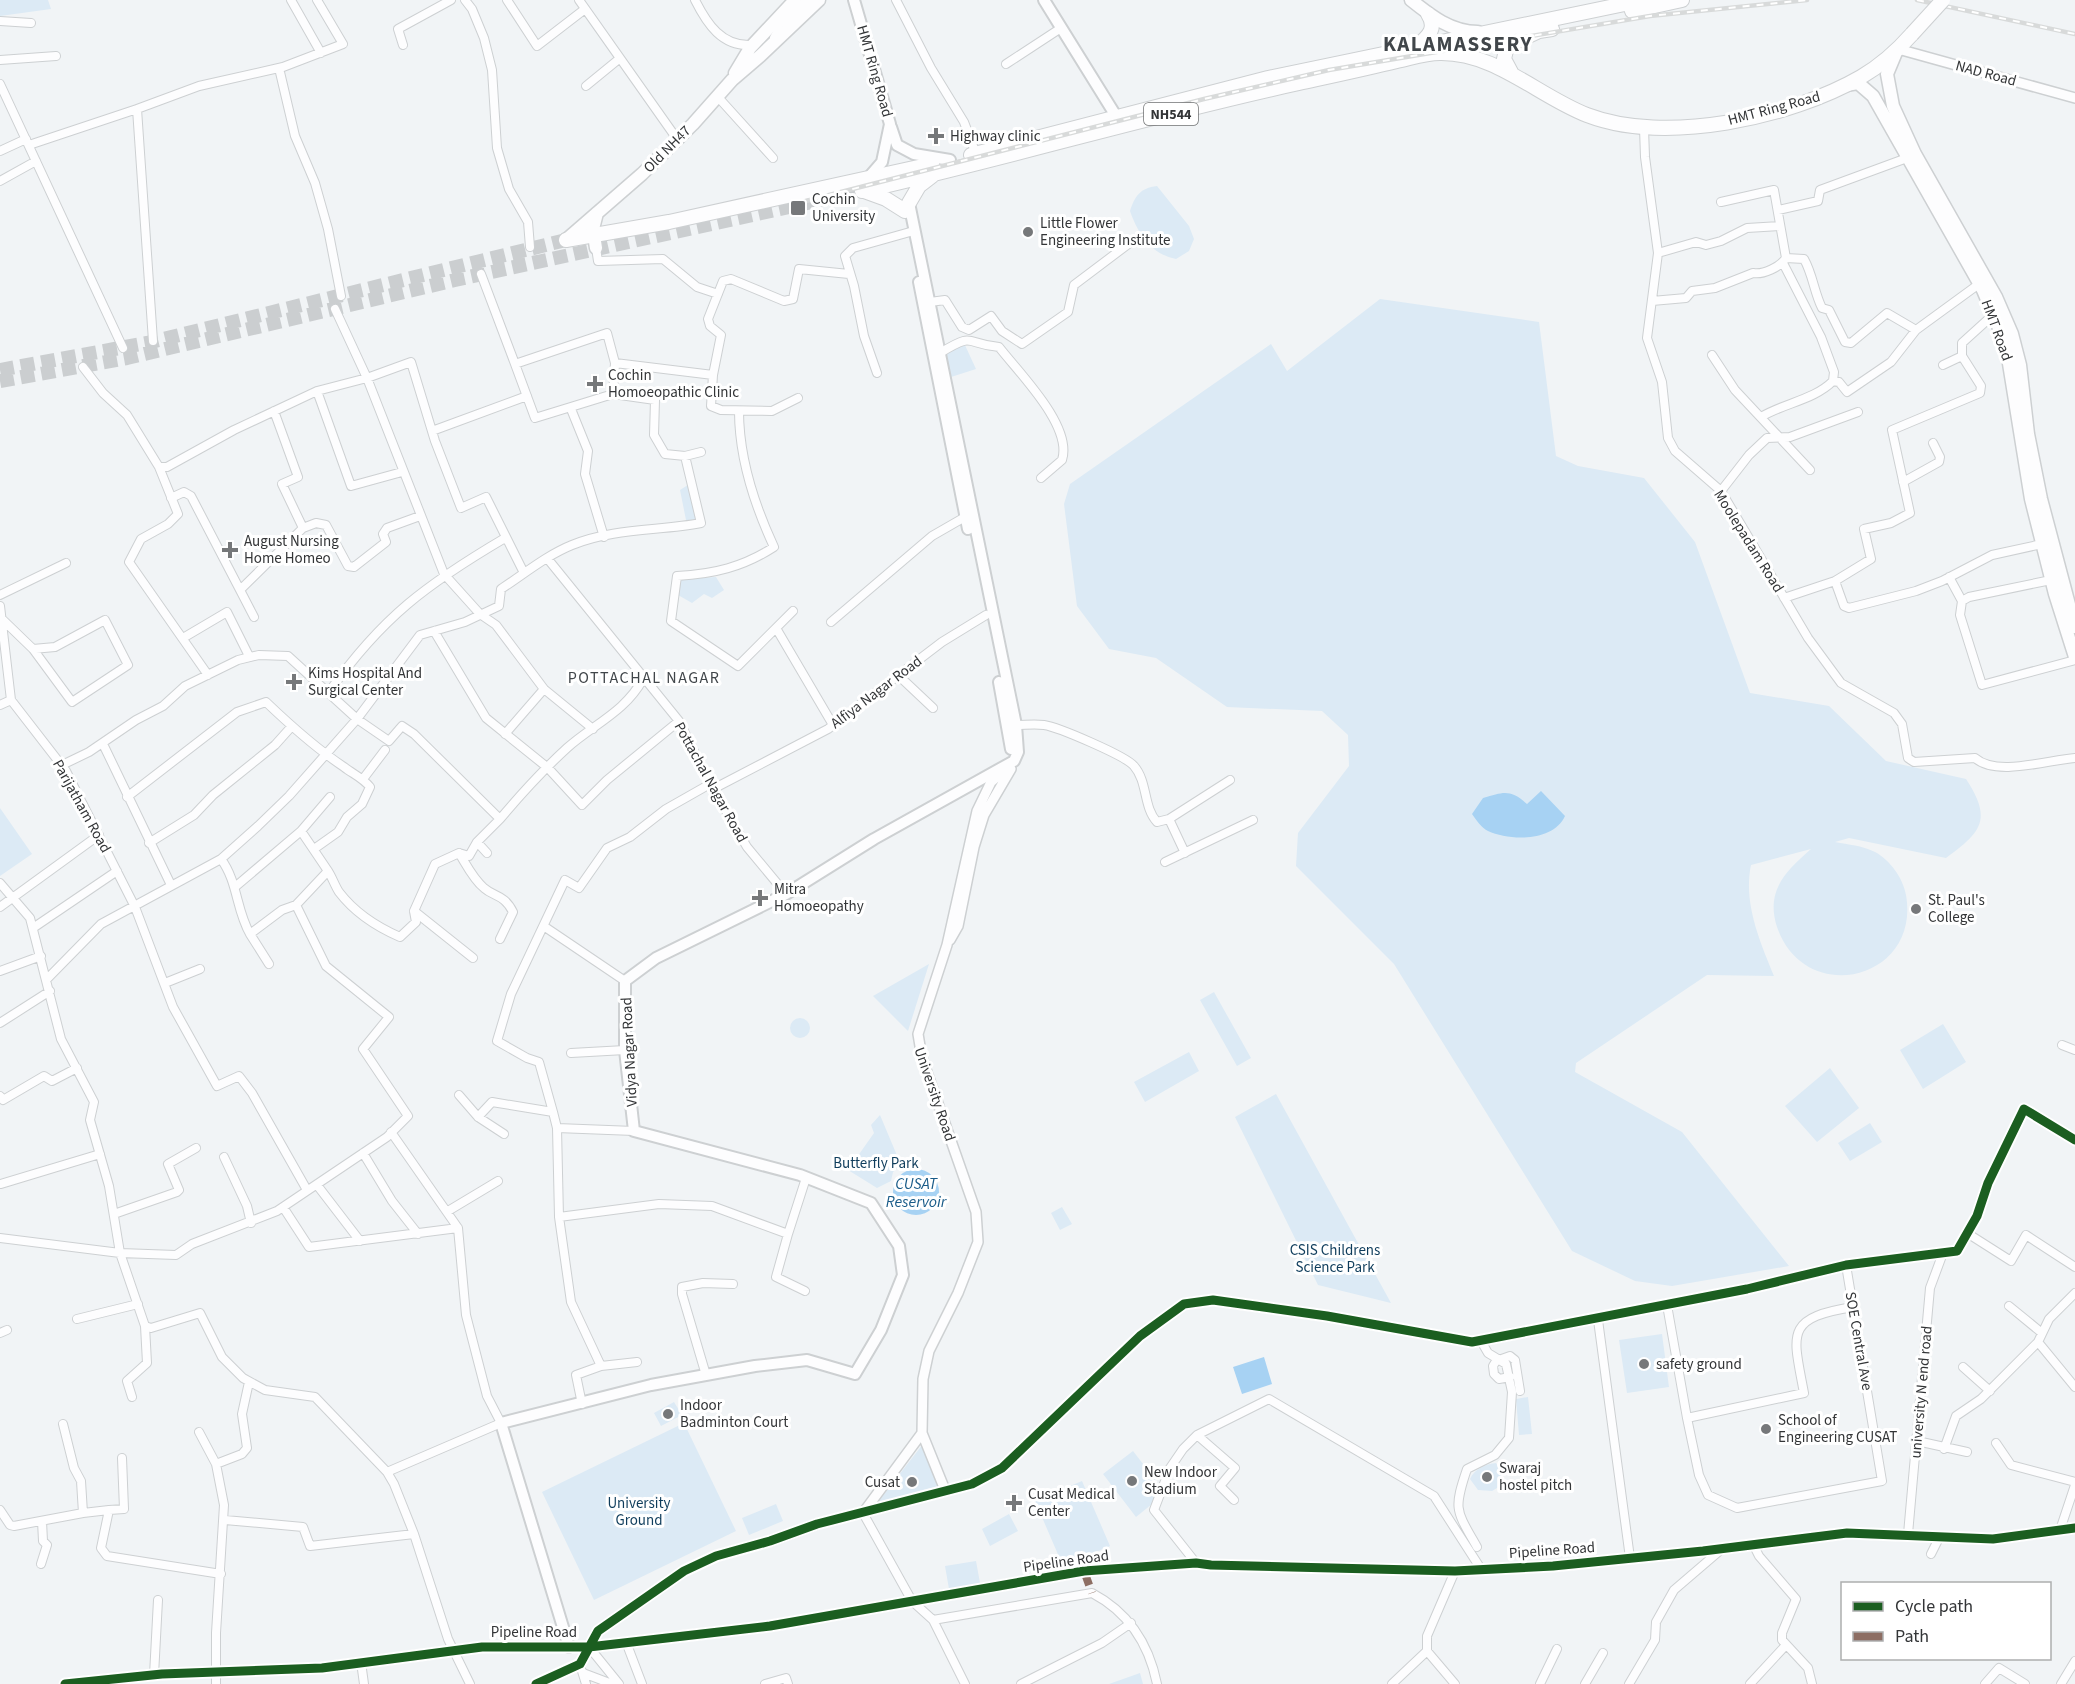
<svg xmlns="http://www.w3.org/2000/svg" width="2075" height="1684" viewBox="0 0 2075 1684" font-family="'Source Sans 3',sans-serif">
  <rect width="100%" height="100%" fill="#f1f4f6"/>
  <path fill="#dceaf5" d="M0,0h48l3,9 -51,7z
    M1157,186l32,40 5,13 -5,12 -13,8c-25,-5 -38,-25 -46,-48 5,-15 10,-23 27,-25z
    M1380,299l159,23 17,134 22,10 66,12 51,64 55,151 79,13 57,55 80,18c27,41 15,53 -20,79l-97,-20 -14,4c14,3 26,3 40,10 15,8 28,26 31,43 15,85 -101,113 -129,32 -12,-37 10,-57 34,-78l-60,16c-8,38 9,77 23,111l-67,-1 -131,88 -1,9 107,60 107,134 -117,20 -37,-5 -63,-30 -178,-287 -98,-98 2,-33 51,-67 -1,-31 -26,-24 -95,-4 -71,-49 -47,-9 -32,-43 -13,-102 6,-20 201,-140 16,27z
    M964,343l12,26 -25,8 -5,-25z
    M691,483l10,43 -13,4 -8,-40z
    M716,577l8,13 -12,8 -8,-4 -12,9 -14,-8 1,-16z
    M0,808l32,46 -32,22z
    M929,964l-21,67 -35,-35z
    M1214,992l37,66 -14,8 -37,-66z
    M790 1028a10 10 0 1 1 20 0a10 10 0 1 1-20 0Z
    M1943,1024l23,38 -43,27 -23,-39z
    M1189,1052l10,19 -54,31 -11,-20z
    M1830,1068l29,40 -42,34 -32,-36z
    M1276,1094l115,209 -73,-18 -83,-168z
    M880,1115l21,50 -8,7 -2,9 -14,7 -29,-18 26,-37 -3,-8z
    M1870,1123l12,19 -32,19 -12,-18z
    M1062,1207l10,17 -12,6 -9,-17z
    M1662,1334l7,53 -42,6 -8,-53z
    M1528,1397l4,37 -13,1 -3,-36z
    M674,1402l8,13 -21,11 -7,-13z
    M684,1423l52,108 -142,69 -52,-108z
    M923,1444l16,42 -61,16z
    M1133,1451l28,36 -9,17 -16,13 -33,-43z
    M1496,1463l6,10v12l-10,6 -14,-1 -8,-11c4,-10 16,-15 26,-16z
    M1082,1481l28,65 -47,20 -28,-65z
    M776,1504l7,17 -34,14 -7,-17z
    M1009,1514l9,17 -28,15 -8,-17z
    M976,1561l4,22 -31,6 -4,-23z
    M1140,1673l3,11h-34z"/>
  <path fill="#a7d2f3" d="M1541,791l24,25c-12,26 -55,25 -77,15 -6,-3 -12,-11 -16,-17l11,-16c21,-6 27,-9 44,6z
    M893 1192a23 23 0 1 1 46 0a23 23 0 1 1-46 0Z
    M1264,1357l8,27 -30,10 -9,-27z"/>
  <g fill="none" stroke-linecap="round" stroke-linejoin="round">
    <path stroke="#cbced0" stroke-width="14" stroke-dasharray="14 7" stroke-linecap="butt" d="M0,370l147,-27 419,-103
      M0,381l127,-23 328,-78 407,-89"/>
    <defs>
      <path id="minor" d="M291,0l30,53
        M465,0l7,9 12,29 8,32 5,78 12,41 19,33 2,25
        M507,0l30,46 48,-37
        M579,0l98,139
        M695,0c12,24 27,47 57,45
        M896,0l35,68 33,54 12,32
        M0,21l31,2
        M403,45l-5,-16 53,-29
        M0,60l56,-4
        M1006,64l55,-36
        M279,68l16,68 20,47 13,46 13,67
        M0,84l123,264
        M586,86l33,-27
        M717,96l56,62
        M1644,128l1,29 13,96 -11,85 15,44 6,56 7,13 46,40 87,147 33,45 53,30 8,11 6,34 6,4 61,-4c21,19 73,2 100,0
        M29,145l108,-36
        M0,151l26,-12
        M0,181l36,-20
        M1721,202l53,-12 12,68 18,1c9,16 10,33 18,49l7,2 16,32 6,1 36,-30 29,17 63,-46
        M1778,210l40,-9 2,-11 87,-32
        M596,248l2,13 65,-2 34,28 21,7
        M1658,253l38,-11 10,3 15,-4 26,-13 33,-2
        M1783,263l38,74 13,35 -1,9
        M481,274l34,90 92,-31 8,30 98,12
        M1652,301l34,-3 6,-7 23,-3 38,-15c10,2 27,-6 33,-15
        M930,302l15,-2 17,27 7,3 22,-14 11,15 20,13 46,-32 6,-27 57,-43
        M335,309l32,69 77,196 36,40 16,11 48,64 49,40
        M153,341l-16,-232 62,-23 84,-19 60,-23 -26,-44
        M940,353c36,-22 24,-9 59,-6 20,26 74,79 63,113l-21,18
        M1712,355l23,35 75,80
        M515,364l20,54 78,-24 2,-31
        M1943,365l19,-9
        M83,367l20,26 24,22 32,52h8l67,-37 83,-39 50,-13 44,-16 24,79 26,67 25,-11 38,76
        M877,373l-13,-37 -10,-50 -9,-30 8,-8 57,-16
        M317,391l34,95 51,-14
        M613,394l42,6 -1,35 11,19 20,2 16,-4
        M798,398l-26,13 -51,-1 -10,-4 2,-31 8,-40 -11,-9 -2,-7 15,-38 8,-2 53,22 9,-2 6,-30 50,5
        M571,409l17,42 -3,23 19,63
        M274,411l24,66 -16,7 21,44
        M739,411c0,48 15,93 35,136 -31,20 -60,27 -97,29l-6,45 67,45 55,-55
        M1761,417c23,-14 53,-17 72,-36l6,1 8,10 44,-30 25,-32
        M432,431l95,-35
        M159,467l19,47 -10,10 -27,15 -12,23 79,113
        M1903,482l36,-20 1,-5 -7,-14
        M1721,491l28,-36 18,-17 23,-1 68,-25
        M171,498l13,-6 7,4 49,94 63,-62 13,-5 10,2 22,41 6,1 32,-25 -3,-8 4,-6 33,-12
        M547,558l132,163 31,63 37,63 39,47
        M1949,577l13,24 -2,14 22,70 93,-25
        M1835,581l9,25 5,2 67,-17 26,-10 50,-26 50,-11
        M240,590l14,27
        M0,595l66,-32
        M1784,598l51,-17 36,-22 -7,-30 27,-6 19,-10 -18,-83 88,-37 1,-7 -19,-30v-13l32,-29
        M1962,601l7,-4 82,-17
        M0,606l11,94 55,71 69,136 38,100 44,79 22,-10 13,17 55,97
        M3,620l30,29 39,53 56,-37 -23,-45 -50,27 -22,2
        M831,622l101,-86 33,-19
        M776,628l57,97
        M434,631l52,87 62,50 34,37 25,-25 72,-59
        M183,638l44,-26 22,44
        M898,675l35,33
        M329,692c53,-75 98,-108 176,-154
        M0,705l11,-5
        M1016,725c9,0 19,-1 28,0 14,2 82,31 90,41 14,16 9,41 23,56l12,-3 61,-39
        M505,734l39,-45
        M103,744l68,141
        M62,765l27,-13 47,-32 27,-14 22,-20 53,-26 21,-5 29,1 69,63 32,22 13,-15 12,8 86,85c21,-25 43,-49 67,-71 27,-24 58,-36 76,-69
        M363,779l22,-29
        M713,789l115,-60 114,-87 44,-27
        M127,797l110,-85 29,-10c24,23 51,47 78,65 9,7 19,11 26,20l-8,17 -15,13 -9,15 -24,17
        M1169,819l16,34
        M477,842l10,11
        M149,843l45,-28 19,-20 62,-50 17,-19
        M459,853c7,11 14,26 25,35 10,9 20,6 29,24l-13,27
        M221,859c17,23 15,51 29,75l32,-24 14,-5 32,-34 -27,-40
        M1165,862l88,-42
        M328,871c4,6 7,15 11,21 16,21 38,35 61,45l16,-15 -2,-11 21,-47 24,-11 10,3 8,-14 23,-23
        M0,883l30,35 31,121 33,63 -4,18 19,66 11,67 25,73 6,2 49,-15 22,44 21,21 22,12 50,7 72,75 7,12 20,50 34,105 22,45
        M235,887l66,-56 29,-34
        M0,907l99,-72
        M414,911l59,47
        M545,927l80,54
        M33,928l84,-57
        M250,934l19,30
        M0,971l41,-15
        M47,979l54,-55 120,-65 37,-33 31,-30 68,-77 63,-84 45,-13 34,-16 2,-17c23,-15 46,-34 71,-44 42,-17 87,-14 129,-22l-16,-67
        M165,983l35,-14
        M0,1023l50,-32
        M2062,1045l13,5
        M571,1053l54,-3
        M459,1095l19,22 26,17
        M0,1096l3,4 41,-24 8,5 25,-13
        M553,1112l-14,-50 -12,-4 -30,-17 14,-47 54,-114 14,8 28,-40 23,-11 36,-28 44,-25
        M478,1117l14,-15 61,10 4,16
        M363,1153l29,48 26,33
        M224,1157l23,49 4,17
        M1,1184l99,-30
        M317,1185l43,56
        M283,1207l26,40 149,-19
        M448,1211l50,-30
        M114,1214l63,-22 2,-2 -11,-26 28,-16
        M559,1217l-2,-89 77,3
        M1967,1233l44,28 15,-26 49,32
        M788,1234l-12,43 29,14
        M0,1238l120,15 56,2 16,-11 85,-33 110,-74 21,-21 -45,-67 26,-32 -63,-51 -30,-61
        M1667,1305l20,113 12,57 9,20 29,13 145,-27 -36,-216
        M2009,1306l33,27
        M77,1319l61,-15
        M1598,1320l32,238
        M0,1333l7,-3
        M2038,1342l37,45
        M601,1366l36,-4
        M1963,1367l27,24
        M706,1375l-24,-81v-7l21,-4 30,1
        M1510,1377l-11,2 -5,-5 -1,-8 3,-5 14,-5 5,4 5,31
        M132,1397l-5,-16 20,-18 -2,-37
        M582,1404l-6,-29 25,-9 -30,-64 -12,-85 100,-13 53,2 76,28 18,-56
        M1687,1418l117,-25c-11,-59 -20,-75 49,-86
        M63,1424l11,44 7,13 2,32 26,-3 -8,38 6,8 114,18
        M199,1432l17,32 8,41 -8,128v51
        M1197,1435l38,33 -15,18 14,14
        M1917,1441l50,11
        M1996,1443l15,22 64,17
        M1944,1449l12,-33 25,-17 57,-57 11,-23 26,-26
        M216,1464l26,-10 5,-6 -5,-34 7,-32
        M387,1472l114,-49 -14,-27 -21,-81 -8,-87 -67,-96
        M0,1510l10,15 4,1 69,-13
        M109,1510l15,-1 -2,-51
        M863,1513l49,88 21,19 32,64
        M225,1520l78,7 7,19 104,-12
        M2060,1530l15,-45
        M1908,1534l22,-246 13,-35
        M1753,1544l6,12 37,43 -14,34v7l26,28 4,16
        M1477,1547c-21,-37 -24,-37 -10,-78l28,-14 14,-17 3,-46 -6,-28 -18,-11 -7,-12
        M1931,1554l9,-18
        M1196,1563l-42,-53 16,-42 13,-19 14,-14 72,-36 165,97 47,73
        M41,1564l6,-19 -4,-4 -1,-20
        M1455,1571l-28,65v15l28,33
        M933,1620l159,-27c36,19 57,51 65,91
        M626,1642l16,42
        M589,1647l30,37
        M361,1662l3,22
        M582,1671l4,13
        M583,1673l29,11
        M154,1675l4,-75
        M765,1684l21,-6 2,6
        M1021,1684l81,-41 29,-20
        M1392,1684l35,-33
        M1540,1684l17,-35
        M1585,1684l18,-31
        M1629,1684l26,-44 1,-18 18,-32 49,-42
        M1750,1684l36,-39
        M1985,1684l14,-16 26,16
        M2061,1684l14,-23"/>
      <path id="tertiary" d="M1898,49l177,49
        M950,940l8,-14 16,-79 10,-32 27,-46
        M945,1490l-23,-57 1,-54 6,-28 29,-58 20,-51 -2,-30 -54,-154 -4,-24 29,-89 30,-134 14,-29 16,-14
        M863,1513l59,-80
        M65,1684l97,-10 160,-6 160,-21h107l181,-21 314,-55 112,-8 15,2 244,6 98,-5 150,-15 144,-18 146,6 82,-11
        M536,1684l44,-20 18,-33 86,-60 32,-15 54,-15 47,-17 155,-40 30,-16 138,-132 44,-32 29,-4 114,16 145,26 275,-53 99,-24 111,-14 20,-35 11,-33 36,-74 51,31"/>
      <path id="secondary" d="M854,0l36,124 -8,38 -13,15
        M1044,0l72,116
        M775,38l8,-14 25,-24
        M891,127l6,18 17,9 36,6
        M909,203l107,522 2,27 -4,9
        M919,282l49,247
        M999,682l12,67
        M569,1647l-68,-224 150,-38 104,-19 52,-6 48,14 26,-44 22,-55 -4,-29 -28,-43 -71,-28 -166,-44 -9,-81v-69l31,-23 130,-64 88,-55 140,-78"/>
      <path id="primary" d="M1411,0c20,16 40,32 67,32
        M1897,50l-10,24 6,32 22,48 81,143 16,37 8,31 8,69 13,65 34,128
        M735,73l15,-25 45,-48
        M1846,85l12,-2 15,13 110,194 23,55 25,154 24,95 20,63
        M566,240l76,-66 51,-50 39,-44 28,-24 59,-56
        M596,248l-3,-19 4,-16"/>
      <path id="trunk" d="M1632,11l50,-11
        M1418,45c11,-9 19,-17 10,-31
        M1512,74l-8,-15 3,-13 32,-15 13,-2
        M971,155l297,-77 376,-78
        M862,191c146,-33 290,-76 437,-108 32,-7 65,-14 98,-22 14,-3 29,-8 43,-8 55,-1 98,43 147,62 78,30 203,3 274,-38 19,-11 36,-26 51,-43
        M864,191l22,8 19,12
        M909,203l10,-17 13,-10
        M566,240l103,-18 263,-58"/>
    </defs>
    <use href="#minor" stroke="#cdd0d2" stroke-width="10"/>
    <use href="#tertiary" stroke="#cdd0d2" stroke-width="12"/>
    <use href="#secondary" stroke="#cdd0d2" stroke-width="14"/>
    <use href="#primary" stroke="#cdd0d2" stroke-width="15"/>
    <use href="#trunk" stroke="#cdd0d2" stroke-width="16"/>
    <use href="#minor" stroke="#fdfdfe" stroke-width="8"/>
    <use href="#tertiary" stroke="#fdfdfe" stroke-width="9"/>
    <use href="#secondary" stroke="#fdfdfe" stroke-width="10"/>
    <use href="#primary" stroke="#fdfdfe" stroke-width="12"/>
    <use href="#trunk" stroke="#fdfdfe" stroke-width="14"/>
    <defs>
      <path id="rail" d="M1917,0l158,34
        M798,203l406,-104 125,-29 321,-54 157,-16"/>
    </defs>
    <use href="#rail" stroke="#d8dada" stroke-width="4.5"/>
    <use href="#rail" stroke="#fff" stroke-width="2" stroke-dasharray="7" stroke-linecap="butt"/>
    <defs>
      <path id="trunk-bridge" d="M1912,34l31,-34"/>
    </defs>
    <use href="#trunk-bridge" stroke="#cdd0d2" stroke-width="16" stroke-linecap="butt"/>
    <use href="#trunk-bridge" stroke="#fdfdfe" stroke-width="14"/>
    <path stroke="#8d6e63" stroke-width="8" stroke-dasharray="15 8" stroke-linecap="butt" d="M1084,1571l8,22"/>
    <defs>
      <path id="cycleway" d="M65,1684l97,-10 160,-6 160,-21h107l181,-21 314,-55 112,-8 15,2 244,6 98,-5 150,-15 144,-18 146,6 82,-11
        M536,1684l44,-20 18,-33 86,-60 32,-15 54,-15 47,-17 155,-40 30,-16 138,-132 44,-32 29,-4 114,16 145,26 275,-53 99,-24 111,-14 20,-35 11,-33 36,-74 51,31"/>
    </defs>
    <use href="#cycleway" stroke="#fff" stroke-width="13"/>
    <use href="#cycleway" stroke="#1b5e20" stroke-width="9"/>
  </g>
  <g fill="#76787a" stroke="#fff" stroke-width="2">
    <path d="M933 127h6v6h6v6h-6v6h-6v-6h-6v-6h6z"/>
    <rect x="790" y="200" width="16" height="16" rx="3"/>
    <circle cx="1028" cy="232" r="6"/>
    <path d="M592 375h6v6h6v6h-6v6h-6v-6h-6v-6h6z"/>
    <path d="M227 541h6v6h6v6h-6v6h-6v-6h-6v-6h6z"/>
    <path d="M291 673h6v6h6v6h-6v6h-6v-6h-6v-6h6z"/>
    <path d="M757 889h6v6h6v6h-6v6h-6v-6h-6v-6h6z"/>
    <circle cx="1916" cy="909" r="6"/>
    <circle cx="1644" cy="1364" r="6"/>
    <circle cx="668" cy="1414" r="6"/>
    <circle cx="1766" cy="1429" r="6"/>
    <circle cx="1487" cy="1477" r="6"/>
    <circle cx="1132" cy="1481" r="6"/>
    <circle cx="912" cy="1482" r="6"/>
    <path d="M1011 1494h6v6h6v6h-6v6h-6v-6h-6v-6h6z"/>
  </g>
  <g text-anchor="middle" stroke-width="6" stroke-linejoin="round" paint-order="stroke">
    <rect fill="#fff" stroke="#707273" stroke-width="1.5" x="1144" y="103" width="54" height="22" rx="4.5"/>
    <g font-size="14" font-weight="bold" fill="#333537">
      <text x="1171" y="119">NH544</text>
    </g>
    <g font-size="15" fill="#333537" stroke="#fff">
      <text transform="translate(875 71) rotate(74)" y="5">HMT Ring Road</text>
      <text transform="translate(1986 73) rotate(15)" y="5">NAD Road</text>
      <text transform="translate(1774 108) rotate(-15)" y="5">HMT Ring Road</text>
      <text transform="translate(667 149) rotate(-45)" y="5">Old NH47</text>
      <text transform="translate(1997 330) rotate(70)" y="5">HMT Road</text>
      <text transform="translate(1749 541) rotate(58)" y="5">Moolepadam Road</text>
      <text transform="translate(876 692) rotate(-37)" y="5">Alfiya Nagar Road</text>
      <text transform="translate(711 782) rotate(61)" y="5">Pottachal Nagar Road</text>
      <text transform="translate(82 806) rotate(61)" y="5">Parijatham Road</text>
      <text transform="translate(629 1052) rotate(-93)" y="5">Vidya Nagar Road</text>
      <text transform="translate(935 1094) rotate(71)" y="5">University Road</text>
      <text transform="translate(1859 1341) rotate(80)" y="5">SOE Central Ave</text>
      <text transform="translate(1921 1392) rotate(-85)" y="5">university N end road</text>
      <text transform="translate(1552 1550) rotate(-4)" y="5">Pipeline Road</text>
      <text transform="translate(1066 1561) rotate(-8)" y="5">Pipeline Road</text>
      <text x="534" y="1637">Pipeline Road</text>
    </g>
    <g font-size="15" fill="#333537" stroke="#fff" text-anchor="start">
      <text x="950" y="141">Highway clinic</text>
      <text x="812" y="204">Cochin<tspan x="812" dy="17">University</tspan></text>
      <text x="1040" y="228">Little Flower<tspan x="1040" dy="17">Engineering Institute</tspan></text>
      <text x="608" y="380">Cochin<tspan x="608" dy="17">Homoeopathic Clinic</tspan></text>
      <text x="244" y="546">August Nursing<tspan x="244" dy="17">Home Homeo</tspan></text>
      <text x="308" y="678">Kims Hospital And<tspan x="308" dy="17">Surgical Center</tspan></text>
      <text x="774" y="894">Mitra<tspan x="774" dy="17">Homoeopathy</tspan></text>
      <text x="1928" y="905">St. Paul's<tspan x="1928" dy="17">College</tspan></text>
      <text x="1656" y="1369">safety ground</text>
      <text x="680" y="1410">Indoor<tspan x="680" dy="17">Badminton Court</tspan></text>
      <text x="1778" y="1425">School of<tspan x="1778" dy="17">Engineering CUSAT</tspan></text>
      <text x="1499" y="1473">Swaraj<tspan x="1499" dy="17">hostel pitch</tspan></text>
      <text x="1144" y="1477">New Indoor<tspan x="1144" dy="17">Stadium</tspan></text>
      <text x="900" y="1487" text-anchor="end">Cusat</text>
      <text x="1028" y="1499">Cusat Medical<tspan x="1028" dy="17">Center</tspan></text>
    </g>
    <g font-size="15" fill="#0f3d5c" stroke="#fff">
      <text x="876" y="1168">Butterfly Park</text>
      <text x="1335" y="1255">CSIS Childrens<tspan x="1335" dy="17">Science Park</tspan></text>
      <text x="639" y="1508">University<tspan x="639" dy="17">Ground</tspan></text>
    </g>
    <g font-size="16" letter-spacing="1.5" fill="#41464a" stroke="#fff">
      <text x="644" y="683">POTTACHAL NAGAR</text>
    </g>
    <g font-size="16" font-style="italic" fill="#195b88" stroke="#fff">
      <text x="916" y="1189">CUSAT<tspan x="916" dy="18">Reservoir</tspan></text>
    </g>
    <g font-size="21" font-weight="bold" letter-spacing="1.5" fill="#41464a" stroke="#fff">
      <text x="1458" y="51">KALAMASSERY</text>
    </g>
  </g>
  <rect x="1841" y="1582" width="210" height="78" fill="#ffffff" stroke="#adaeaf" stroke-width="1.5"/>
  <rect x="1853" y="1602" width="30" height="9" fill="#1b5e20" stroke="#adaeaf" stroke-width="1.5"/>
  <text x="1895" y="1612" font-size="18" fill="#333537">Cycle path</text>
  <rect x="1853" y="1632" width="30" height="9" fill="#8d6e63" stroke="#adaeaf" stroke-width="1.5"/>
  <text x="1895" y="1642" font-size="18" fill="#333537">Path</text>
</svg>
